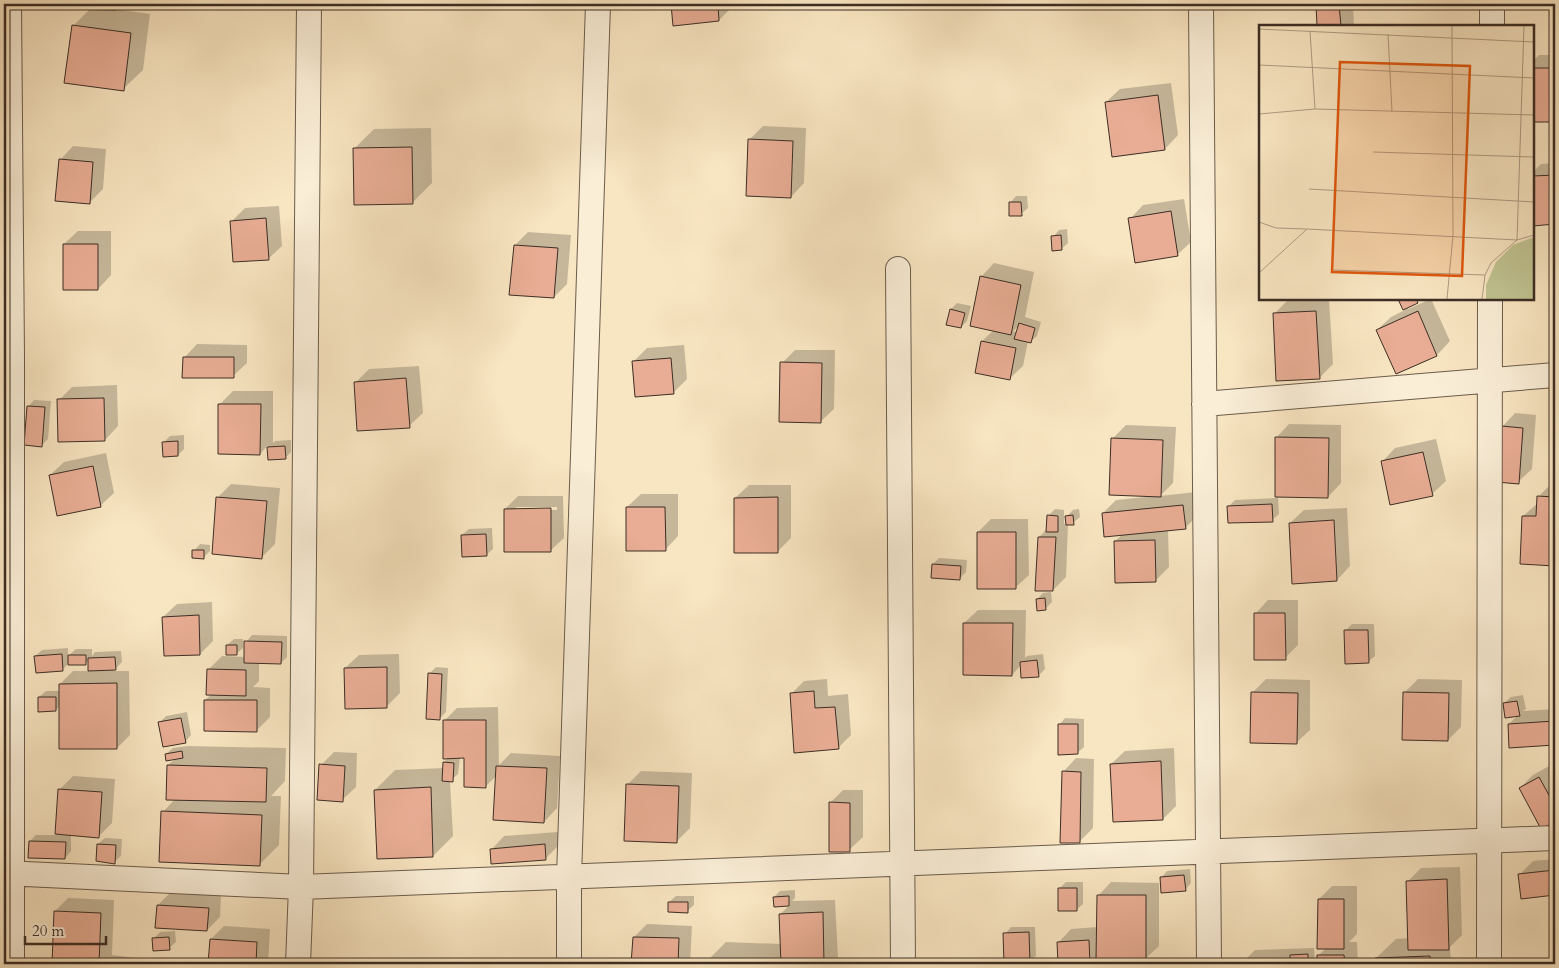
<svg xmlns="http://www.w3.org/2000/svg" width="1559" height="968" viewBox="0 0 1559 968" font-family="Cardo,serif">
  <rect width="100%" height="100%" fill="#f8e5c1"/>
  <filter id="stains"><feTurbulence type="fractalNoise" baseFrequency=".004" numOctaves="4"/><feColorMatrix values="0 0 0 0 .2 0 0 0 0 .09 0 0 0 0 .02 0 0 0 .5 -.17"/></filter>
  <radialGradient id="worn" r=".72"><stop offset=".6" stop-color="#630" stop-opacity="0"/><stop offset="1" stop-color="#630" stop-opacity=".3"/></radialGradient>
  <path fill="#0003" fill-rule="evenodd" d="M69,4h52l-5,5 34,5 -7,56 -20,19 -50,-63 18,-18h-22z
    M672,4h60v3l-13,13 -45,4z
    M1317,4h36l1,22h-36z
    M1539,55h16v66h-22v-60z
    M1171,83l7,52 -13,14 -59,-47 14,-13z
    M763,126l43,2 -2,55 -13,14 -42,-57z
    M431,128l1,55 -20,20 -58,-54 20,-20z
    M73,146l33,3 -3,40 -13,13 -30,-42z
    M1555,163v60l-22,2v-53l8,-8z
    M1016,196h11l1,12 -7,6 -11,-11z
    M1184,199l7,43 -14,13 -47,-36 13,-14z
    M279,206l3,40 -14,13 -36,-38 13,-13z
    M1067,229l1,14 -7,6 -8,-12 6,-7z
    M78,231h33v44l-13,14 -34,-45z
    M528,232l43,3 -4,49 -13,13 -39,-52z
    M994,263l40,9 -9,45 16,5 -4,14 -7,6 -2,-1 -5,25 -14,13 -27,-38 12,-11 -13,-53zM1020,325l-3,7 -4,-1z
    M1329,299l4,65 -14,14 -45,-64 14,-14z
    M1399,299h22l-14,8 1,2 23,-10 19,42 -13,14 -41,18 -19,-43 14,-13 14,-7z
    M957,303l14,3 -4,15 -6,6 -10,-18z
    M197,344l50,1v18l-14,13 -49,-18z
    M684,345l3,34 -14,14 -39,-32 13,-13z
    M795,350h40l-1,59 -14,13 -38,-59z
    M419,366l4,47 -14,13 -54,-43 14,-14z
    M117,385l1,41 -13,14 -46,-40 13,-13z
    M233,391h40v52l2,-2 16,-1v12l-6,6 -16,1 -1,-14 -8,9 -41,-49z
    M34,400l17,1 -3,38 -6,6 -14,-38z
    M1515,413l21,2 -4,54 -14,13 -16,-55z
    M1289,424l52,1v58l-13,14 -50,-1 1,18 -7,6 -43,-14 6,-6 41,-2v-60z
    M1126,425l50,2 -3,56 -13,13 36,-4 2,23 -13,13 -17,2 1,37 -14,14 -40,-40 8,-7 -20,-21 13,-13 30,-3 -33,-59z
    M184,435v14l-6,6 -14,-13 6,-6z
    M1436,439l10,42 -14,13 -50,-32 13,-14z
    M106,453l8,40 -14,13 -50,-31 14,-13z
    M231,484l49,4 -5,56 -13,13 -44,-60z
    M1551,484h4v80l-34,-1 2,-47 15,-13v-6z
    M749,485h42v53l-14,14 -42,-54z
    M641,494h37v42l-13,14 -38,-43z
    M518,496h45l1,42 -14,13 -45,-42zM516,507h41v3h-41z
    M1347,508l3,58 -13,14 -47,-57 14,-13z
    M1055,509l9,1v14h3v-8l6,-6 6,-1 1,8 -7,6 -5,1 -2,53 -13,13 -14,-53 9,-9v-12z
    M991,519h37l1,56 -14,13 -37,-56z
    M492,528l1,21 -7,6 -24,-20 7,-6z
    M200,544l10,1v6l-6,6 -10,-6z
    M939,558l28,2 -1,12 -7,7 -26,-15z
    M1051,592l1,10 -7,7 -8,-10 6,-6z
    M1268,600h30v45l-13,13 -30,-44z
    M212,602l1,39 -13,13 -37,-37 14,-13z
    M978,610h48l-1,48 2,-2 16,-2 2,15 -7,7 -17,-11 -9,10 -48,-52z
    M1352,624h22l1,32 -7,6 -22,-32z
    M252,635l35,1v21l-6,6h-22v18l-6,6 17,1v29l-13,13 -52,-30 7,-6 -4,-24 14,-14 23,1 1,-15z
    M234,639h9v9l-7,6 -9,-9z
    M68,648v8l8,-7h16v7l3,-4 26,-1 1,11 -9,9h16l1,64 -13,13 -57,-42 -4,4 -17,-13 7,-6h14v-7l13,-13h16v-11l-4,4h-17l-6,6 -27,-14 7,-6z
    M399,654l1,39 -13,13 -42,-38 14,-13z
    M436,667l12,1 -2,44 -6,6 -11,-44z
    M827,679l1,17 20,-2 3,41 -13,13 -47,-54 13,-13z
    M1266,679l44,1v50l-14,13 -44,-50z
    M1418,679l44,1 -1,47 -13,13 -44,-47z
    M1523,695l3,14 -3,2 32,-2v35l-45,3 -1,-23 9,-9 -14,-12 7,-6z
    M498,707l1,58 12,-12 49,3 -3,52 -13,14 -47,-47 -11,11 -21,-29h-5l-2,17 -8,7 3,55 -20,20 -58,-66 20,-20 49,-2v-6l5,-5 -5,-36 13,-13z
    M187,712l4,23 -6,7 -25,-20 6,-6z
    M1065,718l19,1v28l-7,6 -18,-28z
    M188,746l98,2 -1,33 -14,15h10l-2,49 -20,20 -96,-53 12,-13 -7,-34 7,-6 -9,-5 7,-6z
    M1174,748l2,58 -13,13 -52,-55 14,-13z
    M334,752l23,1 -1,34 -14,13 -21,-35z
    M1076,758l18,1 -1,69 -14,14 -16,-70z
    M1553,764l2,4v53l-13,7 -22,-40 13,-13z
    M641,771l51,2 -2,55 -14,14 -48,-58z
    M73,776l42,3 -3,44 -13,13 -28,-2v17l-6,7 -35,-17 6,-6h20l3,-45z
    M843,790h20v47l-14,13 -19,-47z
    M558,832l1,13 -13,13 -55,-8 13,-14z
    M105,838l17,1 -1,17 -7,6 -16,-18z
    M1555,859v35l-33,4 -3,-23 14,-14z
    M1460,867l2,68 -12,12 1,17h-75v-6l20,-19 13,-1 -1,-57 13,-13z
    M1190,869l1,14 -6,7 -24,-12 6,-7z
    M1066,882h17v22l-7,6 -16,-22z
    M1111,882l48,1v63l-14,13h-49l-5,5h-32l-1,-21 13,-14 27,-2v-31z
    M1332,886h25v48l-8,8h8l1,22h-39l-1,-8 9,-9 -8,-48z
    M795,890v8l-3,3 43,-1 3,59 -6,5h-126l1,-3 19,-19 55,2 -1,-30 10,-9 -15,1 -1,-9 6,-6z
    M171,892l50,3 -1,22 -13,13 -49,-25z
    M676,896h18v9l-7,6 -18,-9z
    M68,898l46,2 -2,55 32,4v5h-91l2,-53z
    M647,924l45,2 -2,38h-57l1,-27z
    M224,926l46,3 -2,35h-58l1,-25z
    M1011,927h24l1,29 -7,6 -24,-28z
    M175,931l1,11 -7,6 -16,-9 7,-7z
    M1314,948l1,15 -2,1h-72l14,-14z"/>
  <path fill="#e8ad94" stroke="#3c2e25" d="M68,4h48v6l-48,-1z
    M671,4h47l1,17 -46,5z
    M1316,4h23l2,22h-24z
    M72,25l59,8 -7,58 -60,-8z
    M1533,68h22v54h-22z
    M1158,95l7,55 -53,7 -7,-55z
    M748,139l45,2 -2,57 -45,-2z
    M412,147l1,57 -59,1 -1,-57z
    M59,159l34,3 -3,42 -35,-3z
    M1555,175v49l-22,2v-50z
    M1009,202h12l1,14h-13z
    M1171,211l7,45 -43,7 -7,-45z
    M266,218l3,42 -36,2 -3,-41z
    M1061,235l1,15 -10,1 -1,-15z
    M63,244h35v46h-35z
    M514,245l44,3 -4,50 -45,-3z
    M980,276l41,9 -10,50 -41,-9z
    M1398,299h18l2,4 -15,7z
    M950,309l15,4 -4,15 -15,-3z
    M1316,311l4,68 -44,2 -3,-68z
    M1418,311l19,45 -41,18 -20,-44z
    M1019,323l16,5 -4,15 -17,-4z
    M981,341l35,7 -6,32 -35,-7z
    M183,357h51v21h-52z
    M671,358l3,36 -39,3 -3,-36z
    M780,362l42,1 -1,60 -42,-1z
    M406,378l4,50 -53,3 -3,-49z
    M104,398l1,43 -47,1 -1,-43z
    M218,404h43l-1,51 -42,-1z
    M27,406l18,1 -3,40 -18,-2z
    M1501,426l22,2 -4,56 -23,-2z
    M1275,437l54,1 -1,60 -53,-1z
    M1111,438l52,2 -2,57 -52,-2z
    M178,441v15l-15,1 -1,-15z
    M285,446l1,13 -18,1 -1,-13z
    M1423,452l10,44 -43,9 -9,-44z
    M93,466l8,41 -44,9 -8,-41z
    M1537,496l18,1v69l-35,-2 2,-48h14z
    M216,497l51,4 -5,58 -50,-5z
    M778,497v56h-44v-55z
    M1272,504l1,18 -45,1 -1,-17z
    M1183,505l3,24 -82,8 -2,-24z
    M626,507h39l1,44h-40z
    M551,508v44h-47v-43z
    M1047,515l11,1v16h-12z
    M1073,515l1,10h-8l-1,-9z
    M1334,520l3,61 -45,3 -3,-61z
    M977,532h39v57h-39z
    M486,534l1,22 -25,1 -1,-22z
    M1038,537h18l-3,54h-18z
    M1155,540l1,42 -41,1 -1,-42z
    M192,550h12v9l-12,-1z
    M932,564l29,2 -1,14 -29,-2z
    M1045,598l1,12 -9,1 -1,-12z
    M1254,613h31l1,47h-32z
    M199,615l1,40 -36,1 -2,-39z
    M963,623h50l-1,53 -49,-1z
    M1344,630h24l1,33 -24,1z
    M244,641l38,1 -1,22 -37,-1z
    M226,645h11v10h-11z
    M62,654l1,17 -27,2 -2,-17z
    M68,655h18v10h-18z
    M115,657l1,13 -28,1v-13z
    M1552,657h3v30h-5z
    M1037,660l2,17 -18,1 -1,-16z
    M387,667v41l-42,1 -1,-41z
    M207,669l39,1v26l-40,-1z
    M428,673l14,1 -2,46 -14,-1z
    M117,683v66h-58v-65z
    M814,691l1,17 20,-1 4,42 -45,4 -4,-60z
    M1251,692l47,1 -1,51 -47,-1z
    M1403,692l46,1 -1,48 -46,-1z
    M38,697h18v14l-18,1z
    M204,700h53v32l-53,-1z
    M1517,701l3,15 -15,2 -2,-15z
    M181,718l5,25 -23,4 -5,-25z
    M443,720h43v68l-22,-1v-29l-21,1z
    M1555,721v24l-46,3 -1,-24z
    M1058,724h20v30l-20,1z
    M182,751l1,7 -17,3 -1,-7z
    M1161,761l2,59 -50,2 -3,-58z
    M443,762l11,1 -1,19 -11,-1z
    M319,764l26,2 -2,36 -26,-2z
    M167,765l100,3 -1,34 -100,-2z
    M496,766l51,2 -3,55 -51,-3z
    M1062,771l19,1 -1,71h-20z
    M1539,777l16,29v16l-14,7 -22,-41z
    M626,784l53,2 -2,57 -53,-2z
    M431,787l2,70 -56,2 -3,-69z
    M58,789l44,3 -3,46 -44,-4z
    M829,802l21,1v49h-21z
    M161,811l101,4 -2,51 -101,-4z
    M29,841l37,1 -1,17 -37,-1z
    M97,844l19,1 -1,19 -19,-3z
    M545,844l1,16 -55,4 -1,-15z
    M1555,870v25l-34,4 -3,-25z
    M1184,875l2,16 -25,2 -1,-16z
    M1447,879l2,71h-41l-2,-69z
    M1058,888h19v23h-19z
    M1097,895h49v66l-50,-1z
    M789,896v10l-15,1 -1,-10z
    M1318,899h26v50h-27z
    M668,902h20v11l-20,-1z
    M157,905l52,3 -2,23 -52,-3z
    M54,911l47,2 -2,51h-47z
    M823,912l1,52h-43l-2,-50z
    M1029,932l1,31 -26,1 -1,-31z
    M169,937l1,13 -17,1 -1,-13z
    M633,937l46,1 -1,26h-47z
    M210,939l47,3 -1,22h-48z
    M1089,940l1,24h-32l-1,-22z
    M1308,954v10h-18v-9z
    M1317,955h27l1,9h-28z
    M1430,956l1,8h-56v-6z
    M105,961l28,3h-29z
    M705,961l59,2v1h-59z
    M1284,961v3h-44v-1z"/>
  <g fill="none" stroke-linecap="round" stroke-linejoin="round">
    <defs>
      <path id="street" d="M9,4l3,352v608
        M1201,4l8,960
        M1492,26v-22
        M898,269l5,695
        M1204,404l351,-29
        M4,873l297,14 1254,-49
        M298,964l3,-77 8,-883
        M569,964v-87l29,-873
        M1489,964l1,-665"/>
    </defs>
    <use href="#street" stroke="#6b5c4c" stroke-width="26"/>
    <use href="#street" stroke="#faeed7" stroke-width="24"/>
  </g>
  <g transform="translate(1259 25)">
    <rect width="275" height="275" fill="#f8e5c1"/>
    <path d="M275,212v62h-48v-14l10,-23 17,-17z" fill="#c0c391"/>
    <path fill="none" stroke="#ad9c83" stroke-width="1" d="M0,4l275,13M51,6l5,78M129,9l4,78M0,40l275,13M0,89l56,-5 219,6M114,127l161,5M50,164l225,13M0,197l17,6 31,1 -48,44M48,204l210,11 17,-5M73,245l153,5M188,274l6,-64 -1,-209M223,274l3,-24 6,-12 26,-23 7,-214"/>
    <path fill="#df570d" fill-opacity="0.15" stroke="#df570d" stroke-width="2.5" d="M81,37l130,4 -8,210 -130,-4z"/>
    <rect width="275" height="275" fill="none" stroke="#3c2e25" stroke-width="2.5"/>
  </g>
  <rect width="1559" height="968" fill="none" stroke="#f8e5c1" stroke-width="20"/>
  <rect x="5" y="5" width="1549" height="958" fill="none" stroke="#3c2e25" stroke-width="2.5"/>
  <rect x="10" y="10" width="1539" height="948" fill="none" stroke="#3c2e25"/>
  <path d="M25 936v8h81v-8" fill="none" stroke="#3c2e25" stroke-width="2.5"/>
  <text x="32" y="936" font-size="15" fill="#3c2e25" stroke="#faeed7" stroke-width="4" paint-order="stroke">20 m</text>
  <rect width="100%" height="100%" filter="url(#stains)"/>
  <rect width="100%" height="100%" fill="url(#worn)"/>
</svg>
